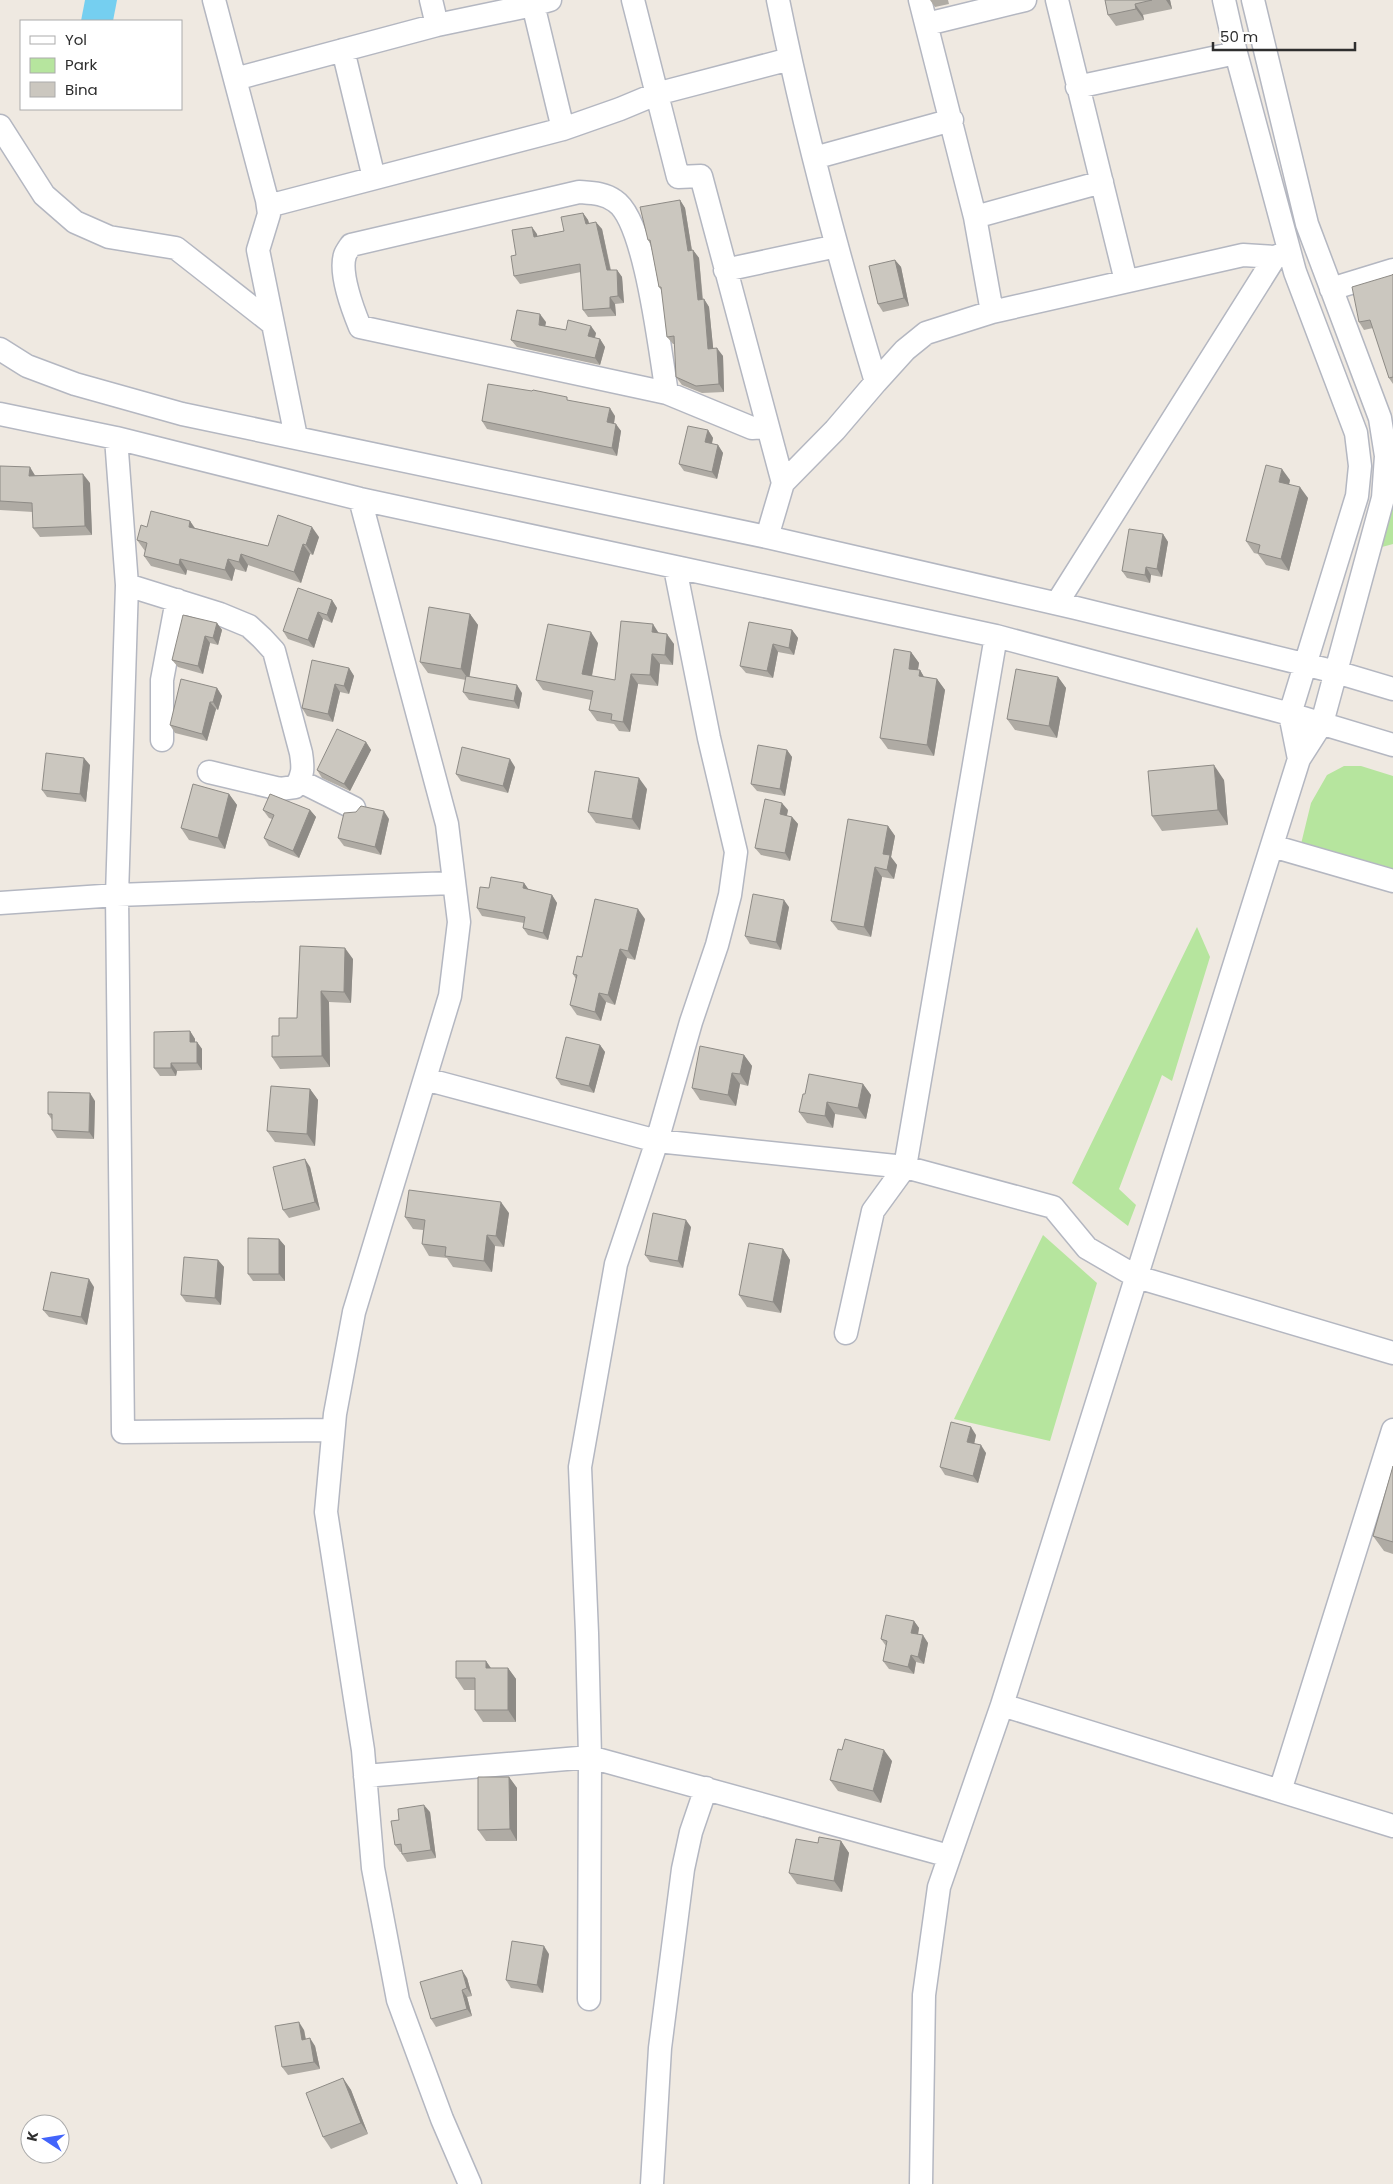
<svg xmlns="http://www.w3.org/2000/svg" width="1393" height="2184" viewBox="0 0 1393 2184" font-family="Poppins,sans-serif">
  <rect width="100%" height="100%" fill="#efe9e1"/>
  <path fill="#b6e59e" d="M1393,504v40l-11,3z
    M1344,766h17l32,10v95l-92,-27 10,-41 16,-28z
    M1197,927l13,30 -38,124 -10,-6 -43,114 17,16 -8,21 -56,-43z
    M1043,1235l54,48 -47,158 -96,-22z"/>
  <path fill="#75cff0" d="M85,0h32l-4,21h-32z"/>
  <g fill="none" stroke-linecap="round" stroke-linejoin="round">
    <defs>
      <path id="minor" d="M214,0l53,200 2,14 -11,36 38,187
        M431,0l6,25
        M532,0l31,129 57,-20 36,-15 134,-35
        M633,0l45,177 23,-1 82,307
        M778,0c26,129 60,256 98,382l29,-32 21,-17 66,-21 251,-57 32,2 14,-6
        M920,0l55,217 17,95
        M1057,0l69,281
        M1224,0l12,53 59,219 61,161 4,33 -3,30 -67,218 9,45
        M927,24l98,-24
        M343,50l31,128
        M235,79l202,-54 96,-20 17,-5
        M1077,87l159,-34
        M0,126l44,69 31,27 34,15 67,11 97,76
        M814,158l138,-38
        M268,206l295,-77
        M975,217l127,-35
        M725,270l112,-24
        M1331,289l62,-19
        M0,349l27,17 48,18 107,30 585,123 309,71 260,64 57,17
        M667,393c-7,-39 -21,-172 -52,-192 -11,-8 -23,-8 -36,-9l-228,53c-2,3 -5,7 -6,10 -6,18 8,55 15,72l307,66 85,35 15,-1
        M0,414l116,24 244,61 636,137 294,78 103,31
        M116,438l11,147 -10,310 6,537 210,-2
        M360,499l87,325 12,98 -9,74 -96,316 -19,102 -9,98 37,238 10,118 25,132 44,119 28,65
        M767,537l16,-54 52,-53 41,-48
        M127,585l93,29 29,12 13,12 12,13 27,102c2,13 3,23 -6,34l-15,2 -71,-17
        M1057,603l218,-346
        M162,740v-60l15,-80
        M300,781l54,27
        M1272,846l121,35
        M0,903l117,-8 337,-12
        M425,1079l232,62 248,26 148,40 34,41 50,29 256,76
        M846,1333l27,-122 32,-44 91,-531
        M1002,1705l391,121
        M365,1776l225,-19 359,99
        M1280,1791l113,-361
        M589,1999l1,-242 -3,-124 -7,-166 36,-203 41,-123 34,-119 26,-77 13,-50 6,-43 -27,-114 -34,-170
        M652,2184l8,-136 23,-179 8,-37 15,-44
        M921,2184l3,-189 15,-108 63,-182 297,-946 23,-36 61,-225 3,-42 -6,-38 -73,-194 -54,-224"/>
    </defs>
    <use href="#minor" stroke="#b4b7c1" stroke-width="25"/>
    <use href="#minor" stroke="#fff" stroke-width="22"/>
  </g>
  <path fill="#afaba4" d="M930,0h18l1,4 -14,3z
    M1105,0h65l2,9 -29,6 1,5 -28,6 -8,-11z
    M680,200l5,8 7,42h1l6,8 4,41h1l5,8 4,41 10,8 1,36 -22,1 -20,-8 -6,-8 -1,-33h-2l-6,-7 -5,-46 -3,-4 -8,-42 -3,-5z
    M583,213l5,7 1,3 13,6 9,41h6l5,7 2,26 -9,1 1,12 -28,1 -5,-7 -2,-38 -61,12 -6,-8 2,-21 21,-21v2l27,-5z
    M895,260l6,7 8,39 -26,6 -5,-8z
    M1393,274v110l-4,-6 -16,-50 -9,2 -5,-8z
    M546,322l-1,4 21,4 30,3 -1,5 5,1 5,8 -5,18 -83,-18 -6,-7z
    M570,401l45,15 -1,7 7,8 -4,25 -130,-27 -5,-8z
    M708,430l5,8 -1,6 6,1 5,8 -6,26 -33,-8 -5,-7z
    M0,466l35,9 55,8 2,52 -52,2 -7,-9v-16l-33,-2z
    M1290,480l-1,4 19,14 -19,73 -23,-6 -8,-11 -4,-1 -8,-12z
    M190,521l5,7 73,18 51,-9 -6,18 -3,-1 -9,29 -53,-18 -2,7 -11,-3 -3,12 -45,-11 -1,5 -35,-9 -7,-10 1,-5 -8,-11z
    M1163,534l5,8 -6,35 -11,-2 -1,8 -23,-5 -5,-7z
    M332,600l5,8 -5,15 -9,-4 -9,29 -26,-9 -5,-8z
    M470,614l8,11 -9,52 53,16 -3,16 -50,-9 -6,-8 3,-12 -38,-7 -8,-11z
    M217,623l5,7 -4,15 -8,-2 -7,31 -25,-7 -6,-7z
    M792,630l6,8 -4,17 -16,-3 -5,26 -27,-5 -6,-7z
    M659,633l15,11 -1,21 -13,-1 -2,22 -20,-2 -8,48 -11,-1 -5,-7 -17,-3 -8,-11 2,-10 -48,-10 -7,-10 62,-37 -6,33 23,4z
    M911,652l8,11 -1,7h2l4,7 13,2 8,11 -11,66 -46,-7 -8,-11z
    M349,668l5,8 -5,18 -9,-2 -7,30 -26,-6 -5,-8z
    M1058,677l8,11 -9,50 -42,-8 -8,-11z
    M217,688l5,8 -4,14 -2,-1 -9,32 -32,-8 -5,-8z
    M366,742l5,8 -21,41 -28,-13 -5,-8z
    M787,750l5,7 -7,39 -28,-5 -6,-7z
    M90,765l-4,37 -39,-5 -5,-7z
    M515,767l-7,26 -47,-12 -5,-7z
    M1224,780l4,45 -66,6 -10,-15z
    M647,789l-7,41 -44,-7 -8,-11z
    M229,794l8,11 -12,44 -36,-9 -8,-12z
    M263,810h47l6,7 -17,41 -30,-12 -5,-8 8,-19 -3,-1z
    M788,810l-1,6 5,1 6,7 -8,37 -29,-6 -6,-7z
    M389,819l-8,36 -37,-9 -6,-8z
    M888,826l7,10 -4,21 6,8 -3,14 -12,-2 -11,60 -33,-7 -7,-9z
    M524,883l4,6 24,6 5,8 -9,37 -20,-5 -5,-7 1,-5 -42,-7 -5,-8 12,-20z
    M789,907l-8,43 -31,-6 -5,-8z
    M645,919l-10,41 -8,-2 -12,47 -9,-3 -5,19 -24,-6 -7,-10 6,-26 -3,-5 9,-17z
    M300,946l53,13 -2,44 -22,-1 1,65 -50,2 -8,-12 7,-21 18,-18z
    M190,1031l5,8v3h2l5,7v21l-25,1 -1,5h-16l-6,-8z
    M600,1045l5,7 -11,41 -33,-8 -5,-7z
    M744,1055l8,11 -4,20 -8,-2 -4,22 -36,-6 -8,-12z
    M863,1084l8,11 -5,24 -31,-5 -2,14 -26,-5 -8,-11 6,-18z
    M310,1089l8,11 -3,46 -40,-4 -8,-11z
    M95,1101l-1,38 -37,-1 -5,-8v-10l-4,-6z
    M310,1167l10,43 -31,8 -6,-8z
    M509,1213l-5,34 -9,-1 -3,26 -39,-5 -6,-9 -18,-2 -7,-12 1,-14 -10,-1 -8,-12z
    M691,1227l-8,41 -33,-6 -5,-7z
    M279,1239l6,7v35h-32l-5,-7z
    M783,1249l7,11 -9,53 -34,-6 -8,-12z
    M218,1260l6,7 -3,38 -35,-3 -5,-7z
    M94,1287l-7,38 -38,-8 -6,-7z
    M976,1435l-2,9 12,9 -8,30 -33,-8 -5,-8z
    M1393,1466v88l-9,-3 -11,-15z
    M914,1621l5,7 -1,6 10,9 -4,21 -8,-2 -2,12 -25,-5 -6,-8 3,-15 -5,-7z
    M486,1661l5,7h17l8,11v43h-33l-8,-12v-20h-11l-8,-12z
    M842,1750l50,11 -11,42 -43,-12 -8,-11z
    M509,1777l8,11v53h-31l-8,-11z
    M430,1812l6,46 -29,4 -5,-8v-2h-2l-5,-7 4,-25z
    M841,1841l8,12 -7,39 -45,-8 -8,-11 29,-30z
    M549,1954l-6,39 -32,-5 -5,-8z
    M467,1978l5,18 -5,1 5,19 -36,11 -5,-8z
    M304,2030l2,9 9,7 5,23 -32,6 -6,-8z
    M343,2078l8,12 17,44 -37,15 -8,-12z"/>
  <path fill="#8e8b86" d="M1166,0h4l2,9z
    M1135,4l8,11 1,5 -8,-11z
    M680,200l5,8 8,50 -5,-7z
    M583,213l5,7 3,11 -5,-7z
    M596,222l6,7 10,49 -5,-8z
    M532,227l5,7 2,11 -5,-8z
    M693,250l6,8 4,49 -5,-7z
    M895,260l6,7 8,39 -5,-8z
    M617,270l5,7 2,26 -6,-7z
    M610,297l5,7 1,12 -6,-8z
    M704,299l5,8 5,49 -6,-7z
    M540,314l6,8 -2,10 -5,-7z
    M591,326l5,7 -3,11 -5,-8z
    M600,339l5,8 -5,18 -5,-7z
    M717,348l6,8 1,36 -5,-8z
    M610,408l5,8 -2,14 -6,-8z
    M616,424l5,7 -4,25 -5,-8z
    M708,430l5,8 -3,12 -5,-8z
    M718,445l5,8 -6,26 -5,-7z
    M30,467l6,10 -7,-1z
    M1282,469l8,11 -3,13 -8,-11z
    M83,474l7,9 2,52 -7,-9z
    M1300,487l8,11 -19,73 -8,-12z
    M190,521l7,11 -8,-5z
    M312,527l7,10 -6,18 -7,-10z
    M1163,534l5,8 -6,35 -5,-8z
    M303,544l7,10 -9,29 -7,-11z
    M241,554l7,11 -2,7 -7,-10z
    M180,559l7,11 -1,5 -7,-10z
    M228,559l7,10 -3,12 -7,-11z
    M1146,567l5,8 -1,8 -5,-8z
    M332,600l5,8 -5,15 -5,-8z
    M318,612l5,7 -9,29 -6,-8z
    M470,614l8,11 -9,55 -8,-11z
    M217,623l5,7 -4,15 -5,-7z
    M653,624l7,11 -8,-3z
    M792,630l6,8 -4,17 -5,-7z
    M591,632l7,11 -8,42 -8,-11z
    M667,634l7,10 -1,21 -8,-10z
    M205,636l5,7 -7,31 -5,-8z
    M773,644l5,8 -5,26 -6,-7z
    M911,652l8,11 -3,17 -7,-11z
    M652,654l8,10 -2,22 -8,-11z
    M349,668l5,8 -5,18 -5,-8z
    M920,670l7,12 -8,-6z
    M631,674l7,10 -8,48 -7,-10z
    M1058,677l8,11 -9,50 -8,-12z
    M937,679l8,11 -11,66 -7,-11z
    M335,684l5,8 -7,30 -5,-8z
    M517,685l5,8 -3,16 -5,-8z
    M217,688l5,8 -4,14 -5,-8z
    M210,702l6,7 -9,32 -5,-7z
    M366,742l5,8 -21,41 -6,-7z
    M787,750l5,7 -7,39 -5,-7z
    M84,758l6,7 -4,37 -6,-8z
    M510,759l5,8 -7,26 -5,-7z
    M1214,765l10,15 4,45 -10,-15z
    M639,778l8,11 -7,41 -8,-11z
    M229,794l8,11 -12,44 -7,-11z
    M782,803l6,7 -3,12 -5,-8z
    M310,810l6,7 -17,41 -6,-7z
    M384,811l5,8 -8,36 -6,-8z
    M792,817l6,7 -8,37 -5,-8z
    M888,826l7,10 -4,21 6,8 -3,14 -7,-9 -4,-16z
    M875,867l7,10 -11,60 -7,-10z
    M524,883l5,7 -6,-2z
    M552,895l5,8 -9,37 -5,-7z
    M784,900l5,7 -8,43 -5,-8z
    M638,909l7,10 -10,41 -7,-9z
    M345,948l8,11 -2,44 -7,-11z
    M620,949l7,9 -12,47 -7,-10z
    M321,991l8,11 1,65 -8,-11z
    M599,993l7,9 -5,19 -6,-9z
    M190,1031l5,8v11l-5,-8z
    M197,1042l5,7v21l-5,-7z
    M600,1045l5,7 -11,41 -5,-7z
    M744,1055l8,11 -4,20 -8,-12z
    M171,1063l6,8 -1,5 -5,-8z
    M732,1073l8,11 -4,22 -8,-11z
    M863,1084l8,11 -5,24 -8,-11z
    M310,1089l8,11 -3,46 -8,-12z
    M90,1093l5,8 -1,38 -5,-7z
    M827,1102l8,12 -2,14 -8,-12z
    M305,1159l5,8 10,43 -5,-8z
    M501,1202l8,11 -5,34 -8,-11z
    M686,1220l5,7 -8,41 -5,-7z
    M487,1235l8,11 -3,26 -8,-11z
    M279,1239l6,7v35l-6,-7z
    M783,1249l7,11 -9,53 -8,-11z
    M218,1260l6,7 -3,38 -6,-7z
    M89,1279l5,8 -7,38 -6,-8z
    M971,1427l5,8 -3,14 -6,-7z
    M981,1445l5,8 -8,30 -5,-7z
    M914,1621l5,7 -2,12 -6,-7z
    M923,1635l5,8 -4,21 -6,-7z
    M911,1655l5,7 -2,12 -6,-7z
    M486,1661l8,12 -8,-5z
    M508,1668l8,11v43l-8,-12z
    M884,1750l8,11 -11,42 -8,-12z
    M509,1777l8,11v53l-7,-12z
    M424,1805l6,7 6,46 -5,-8z
    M841,1841l8,12 -7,39 -8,-11z
    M544,1946l5,8 -6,39 -6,-8z
    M462,1970l5,8 5,18 -5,-8z
    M462,1990l5,7 5,19 -5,-7z
    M299,2022l5,8 3,18 -5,-8z
    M310,2038l5,8 5,23 -6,-7z
    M343,2078l8,12 17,44 -7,-11z"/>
  <path fill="#cbc7bf" stroke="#8e8b86" d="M1105,0h47l-17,4 1,5 -28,6z
    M680,200l8,51 5,-1 5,50 6,-1 4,50 9,-1 2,36 -23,2 -20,-9 -2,-41 -7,1 -6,-50h-2l-9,-47h-2l-8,-33z
    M583,213l3,11 10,-2 11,48h10l1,26 -8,1v11l-27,2 -3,-46 -66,12 -3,-20 5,-1 -4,-25 20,-3 2,10 30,-6 -3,-14z
    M895,260l9,38 -26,6 -9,-38z
    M1393,274v103l-4,1 -19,-58 -11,2 -7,-35 40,-12z
    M517,310l23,4 -1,11 27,5 2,-10 23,6 -3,10 12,3 -5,19 -84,-18z
    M488,384l44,7 1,-1 34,7v3l43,8 -3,14 9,2 -4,24 -130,-27z
    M688,426l20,4 -3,12 13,3 -6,27 -33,-8z
    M1266,465l16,4 -3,13 21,5 -19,72 -23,-6 2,-8 -14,-4z
    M0,466l30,1 -1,9 54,-2 2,52 -52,2 -1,-25 -32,-2z
    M151,511l39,10 -1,6 79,19 10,-31 34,12 -6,18 -3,-1 -9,28 -53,-18 -2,8 -11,-3 -3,11 -45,-11 -1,6 -35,-9 3,-13 -10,-3 4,-15 6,2z
    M1129,529l34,5 -6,35 -11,-2 -1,8 -23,-4z
    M298,588l34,12 -5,15 -9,-3 -10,28 -25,-9z
    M429,607l41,7 -9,55 -41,-7z
    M183,615l34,8 -4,15 -8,-2 -7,30 -26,-6z
    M621,621l32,3 -1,8 15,2 -2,21 -13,-1 -2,21 -19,-1 -8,48 -12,-2 1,-6 -23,-4 4,-19 -57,-11 12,-56 43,8 -9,42 33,6z
    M749,622l43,8 -3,18 -16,-4 -6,27 -27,-5z
    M894,649l17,3 -2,17 11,1 -1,6 18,3 -10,66 -47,-7z
    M312,660l37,8 -5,18 -9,-2 -7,30 -26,-6z
    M1016,669l42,8 -9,49 -42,-7z
    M466,676l51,9 -3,16 -51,-9z
    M181,679l36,9 -4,14h-3l-8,32 -32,-9z
    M337,729l29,13 -22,42 -27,-14z
    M758,745l29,5 -7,39 -29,-5z
    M462,747l48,12 -7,27 -47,-12z
    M46,753l38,5 -4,36 -38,-4z
    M1214,765l4,45 -66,6 -4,-45z
    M595,771l44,7 -7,41 -44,-7z
    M193,784l36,10 -11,44 -37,-10z
    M270,794l40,16 -17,41 -29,-13 10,-23 -11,-5z
    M765,799l17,4 -2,11 12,3 -7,36 -30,-5z
    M361,806l23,5 -9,36 -37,-9 6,-25 12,-1z
    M848,819l40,7 -5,28 7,1 -3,15 -12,-3 -11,60 -33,-6z
    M491,877l33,6 -1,5 29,7 -9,38 -20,-5 2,-11 -48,-9 3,-21 9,1z
    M753,894l31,6 -8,42 -31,-6z
    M595,899l43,10 -10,42 -8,-2 -12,46 -9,-2 -4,19 -25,-7 7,-30 -4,-1 4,-18 5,1z
    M300,946l45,2 -1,44 -23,-1 1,65 -50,1v-21h7v-18h18z
    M190,1031v11h7v21h-26v5h-17v-36z
    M566,1037l34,8 -11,41 -33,-8z
    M700,1046l44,9 -4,19 -8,-1 -4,22 -36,-7z
    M809,1074l54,10 -5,24 -31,-6 -2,14 -26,-4 4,-18h2z
    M271,1086l39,3 -3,45 -40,-3z
    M48,1092l42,1 -1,39 -37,-2v-16h-4z
    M305,1159l10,43 -32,8 -10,-43z
    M409,1190l92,12 -5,34 -9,-1 -3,26 -39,-5 1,-9 -24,-3 3,-24 -20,-3z
    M653,1213l33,7 -8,41 -33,-6z
    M248,1238l31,1v35h-31z
    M749,1243l34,6 -10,53 -34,-7z
    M184,1257l34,3 -3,38 -34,-3z
    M51,1272l38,7 -8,38 -38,-7z
    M951,1422l20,5 -4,15 14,3 -8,31 -33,-9z
    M1393,1466v76l-20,-6z
    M886,1615l28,6 -3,12 12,2 -5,22 -7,-2 -3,12 -25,-6 4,-20 -6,-2z
    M456,1661h30v7h22v42h-33v-32h-19z
    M845,1739l39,11 -11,41 -43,-11 8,-31 4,1z
    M478,1777h31l1,52 -32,1z
    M424,1805l7,45 -29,4 -1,-10 -6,1 -4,-24 8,-1 -1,-11z
    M819,1837l22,4 -7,40 -45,-8 7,-34 22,4z
    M512,1941l32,5 -7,39 -31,-5z
    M462,1970l5,18 -5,2 5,19 -36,10 -11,-37z
    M299,2022l3,18 8,-2 4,24 -32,5 -7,-41z
    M343,2078l18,45 -38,14 -17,-44z"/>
  <rect x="20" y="20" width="162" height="90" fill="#ffffff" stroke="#ababab"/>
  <rect x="30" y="36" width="25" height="8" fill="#ffffff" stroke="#ababab"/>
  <text x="65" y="45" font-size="15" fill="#2e2e2e">Yol</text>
  <rect x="30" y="58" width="25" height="15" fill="#b6e59e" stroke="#ababab"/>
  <text x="65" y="70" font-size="15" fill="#2e2e2e">Park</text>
  <rect x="30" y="82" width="25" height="15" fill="#cbc7bf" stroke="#ababab"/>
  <text x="65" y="95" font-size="15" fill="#2e2e2e">Bina</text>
  <g transform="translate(45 2139) rotate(282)"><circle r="24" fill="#ffffff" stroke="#ababab"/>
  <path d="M0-4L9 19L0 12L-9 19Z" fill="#4264fb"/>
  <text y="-8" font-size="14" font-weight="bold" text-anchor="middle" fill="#2e2e2e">K</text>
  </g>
  <path d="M1213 42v8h142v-8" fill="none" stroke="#2e2e2e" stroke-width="2.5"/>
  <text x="1220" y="42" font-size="15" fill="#2e2e2e" stroke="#ffffff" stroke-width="4" paint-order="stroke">50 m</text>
</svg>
